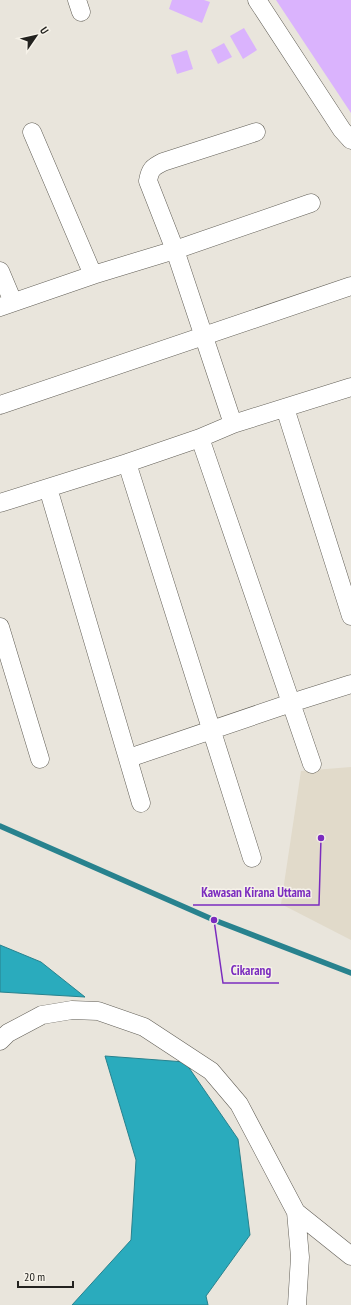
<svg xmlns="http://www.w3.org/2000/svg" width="351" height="1305" viewBox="0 0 351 1305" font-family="'PT Sans Narrow',sans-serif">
  <rect width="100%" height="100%" fill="#e9e5dc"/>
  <path fill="#e1daca" d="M351,767v173l-70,-36 20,-133z"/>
  <path fill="#2aabbd" stroke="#28828e" d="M0,945l41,17 44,35 -85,-5z
    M105,1056l80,6 53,77 12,96 -44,61 2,9h-136l59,-65 5,-80z"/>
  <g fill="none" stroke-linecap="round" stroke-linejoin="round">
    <path stroke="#28828e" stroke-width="5.5" d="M0,826l214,94 137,53"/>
  </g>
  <path fill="#dab3fd" d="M172,0h32l6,2 -8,21 -33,-14z
    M276,0h75v113z
    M244,28l13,22 -14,9 -13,-23z
    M224,43l8,14 -14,7 -7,-14z
    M187,50l6,19 -16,5 -6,-19z"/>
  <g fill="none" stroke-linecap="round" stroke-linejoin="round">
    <defs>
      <path id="minor" d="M77,0l4,12
        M257,0l85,130 9,10
        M32,132l61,143
        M0,271l13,31
        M0,307l93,-32 82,-25 136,-47
        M0,405l351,-119
        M285,408l66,208
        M233,424l-58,-174 -27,-69c2,-12 5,-14 15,-19l93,-30
        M200,438l112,326
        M127,463l125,395
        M48,488l93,315
        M0,503l127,-40 73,-25 33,-14 118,-37
        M0,627l40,132
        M129,758l162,-55 60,-19
        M0,1041l8,-8 34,-18 30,-5 26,1 46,16 67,44 28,33 57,108 4,45 -3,48
        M296,1212l55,44"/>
    </defs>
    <use href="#minor" stroke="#625f57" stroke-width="19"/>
    <use href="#minor" stroke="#fff" stroke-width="18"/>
  </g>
  <path fill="none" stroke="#7b2cbf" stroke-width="1.5" d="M321 838L319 905H193M214 920L223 983H279"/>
  <g fill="#7b2cbf" stroke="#f6f2e9" stroke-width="1.5">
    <circle cx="321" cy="838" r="4"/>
    <circle cx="214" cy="920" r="4"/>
  </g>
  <g font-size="13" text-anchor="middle" font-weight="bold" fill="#7b2cbf" stroke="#f6f2e9" stroke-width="3" stroke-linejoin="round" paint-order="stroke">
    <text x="256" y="897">Kawasan Kirana Uttama</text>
    <text x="251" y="975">Cikarang</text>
  </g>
  <g transform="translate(36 36) rotate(56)" stroke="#f6f2e9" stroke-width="3" paint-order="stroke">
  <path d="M0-3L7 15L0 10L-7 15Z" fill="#23221f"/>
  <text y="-6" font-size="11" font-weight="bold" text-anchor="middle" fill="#23221f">U</text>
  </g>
  <path d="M18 1281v6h55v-6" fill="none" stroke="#23221f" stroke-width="2"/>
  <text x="24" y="1281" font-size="12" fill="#23221f" stroke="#f6f2e9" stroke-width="3" paint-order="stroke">20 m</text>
</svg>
